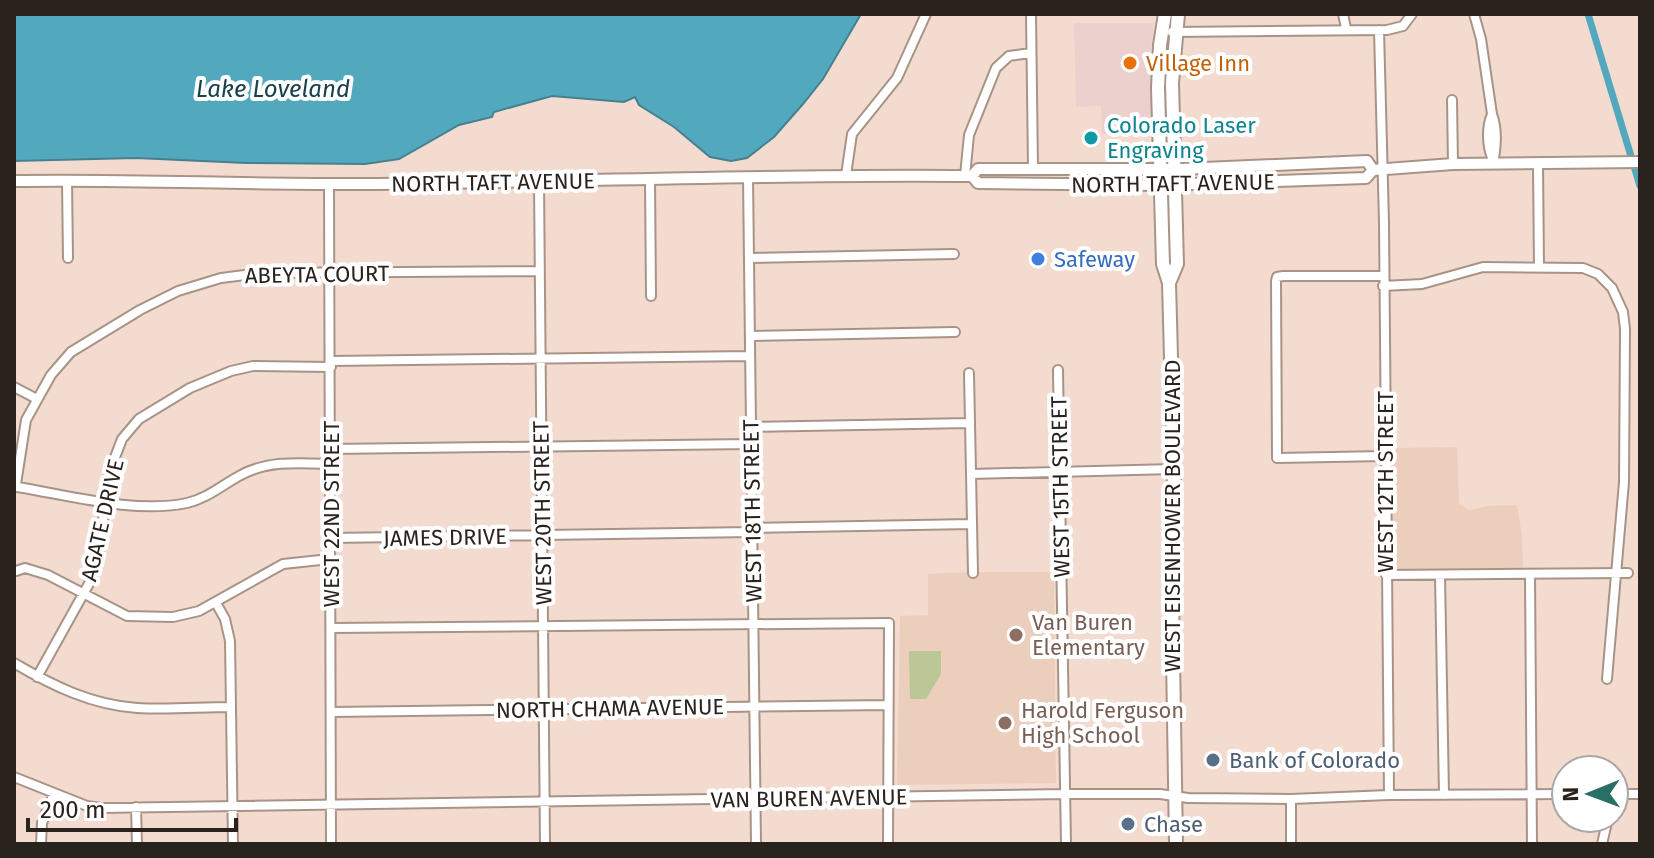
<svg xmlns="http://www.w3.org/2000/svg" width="1654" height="858" viewBox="0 0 1654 858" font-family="'Fira Sans',sans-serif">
  <rect width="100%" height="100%" fill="#f3dccf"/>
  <path fill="#ebd0ce" d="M1074,23h80l-3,26v84l-49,1 -1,-28 -25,1z"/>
  <path fill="#eccebd" d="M1457,447l2,57 11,6 16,-4 31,-1 5,31 1,33 -124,1 -7,-3 -1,-119z
    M967,572h87l2,211 -159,2 3,-169 28,-1v-41z"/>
  <path fill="#bbc796" d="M909,651h32v23l-15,25h-16z"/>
  <path fill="#52a9be" stroke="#46808e" stroke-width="2" d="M14,14h847l-38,65 -20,25 -29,33 -27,21 -16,3 -21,-4 -36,-30 -35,-22 -4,-8 -11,5 -72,-6 -58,16 -2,5 -33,8 -60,34 -34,5 -119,-1 -110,-5 -122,3z"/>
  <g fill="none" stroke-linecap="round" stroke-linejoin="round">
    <path stroke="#52a9be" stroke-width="7" d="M1588,14l52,172"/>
    <defs>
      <path id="minor" d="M1031,14l2,154
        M1343,14l3,14
        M1474,14l7,25 11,75
        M1379,30l5,193 5,572
        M1172,32l215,-2 16,-4 9,-12
        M1452,100l1,64
        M1493,160c-6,-13 -7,-32 -1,-46 6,17 4,34 1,50
        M1538,164l1,103
        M846,175l6,-41 45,-56 29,-64
        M965,176l4,-41 27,-67 13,-12 22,-3
        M748,177l8,667
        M650,179l1,117
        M67,180l1,78
        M539,181l6,663
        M329,183l2,661
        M749,258l205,-4
        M1383,276h-100l-6,1 -1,4 1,177 108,-2
        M1383,286l39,-2 61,-17 100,1 15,6 14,14 11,24 2,17 -1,153 -17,197
        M750,336l205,-4
        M331,361l419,-5
        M1058,370l8,474
        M969,373l4,200
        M14,387l23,12
        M751,427l219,-4
        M331,449l420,-5
        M331,464c-30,-1 -63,-4 -90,11 -19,10 -33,23 -54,28 -52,11 -119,-8 -170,-16l-1,-3 10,-64 25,-45 20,-23 69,-42 38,-19 43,-13 40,-5 278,-2
        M971,474l203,-5
        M752,528l220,-4
        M330,538l422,-6
        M16,571l9,-3 23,7 79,41 46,1 26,-6 84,-47 47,-5
        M1386,575l242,-2
        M1530,575l2,269
        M1440,576l4,219
        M216,603l9,16 5,22 3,203
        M331,628l558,-5 -1,221
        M14,663c39,23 78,42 123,45 31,2 63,-1 94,-1
        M37,677l54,-97 8,-29 10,-78 13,-34 17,-20 51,-31 41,-17 22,-5 78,1
        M331,712l557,-7
        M14,777l73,29 14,2 964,-14h95l28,4 103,1 98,-4 177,-1
        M1614,794h26
        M1291,799v45
        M136,807l1,37
        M41,844l1,-21 12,-30
        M1602,844l6,-26"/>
      <path id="major" d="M972,176l6,7 182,2 206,-7 7,-8 80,-6 187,-2
        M14,181c117,-2 234,4 351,3 200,-2 400,-10 600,-8h7l6,-7h203l186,-8 6,9"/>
      <path id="highway" d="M1165,14l-5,31 -2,43 5,176 6,19 5,186 -2,125 4,250
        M1169,283l8,-19 -5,-181 6,-69"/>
    </defs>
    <use href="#minor" stroke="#a89487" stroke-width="12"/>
    <use href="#major" stroke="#a89487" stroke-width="14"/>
    <use href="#highway" stroke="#a89487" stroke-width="16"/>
    <use href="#minor" stroke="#fff" stroke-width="8"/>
    <use href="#major" stroke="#fff" stroke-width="10"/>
    <use href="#highway" stroke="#fff" stroke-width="12"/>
  </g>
  <circle fill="#e8710a" stroke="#fff" stroke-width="3" cx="1130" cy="63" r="8"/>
  <circle fill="#0f9aa8" stroke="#fff" stroke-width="3" cx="1091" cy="138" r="8"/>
  <circle fill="#3f7fe0" stroke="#fff" stroke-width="3" cx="1038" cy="259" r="8"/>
  <g fill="#8d6e63" stroke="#fff" stroke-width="3">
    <circle cx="1016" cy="635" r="8"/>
    <circle cx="1005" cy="723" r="8"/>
  </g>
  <g fill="#5c6f8a" stroke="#fff" stroke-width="3">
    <circle cx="1213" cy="760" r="8"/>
    <circle cx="1128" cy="824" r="8"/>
  </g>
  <g text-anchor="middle" stroke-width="8" stroke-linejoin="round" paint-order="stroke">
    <g font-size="22" fill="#c56008" stroke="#fff" text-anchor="start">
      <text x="1146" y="71">Village Inn</text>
    </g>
    <g font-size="22" fill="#0d838f" stroke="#fff" text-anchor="start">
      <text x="1107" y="133">Colorado Laser<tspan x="1107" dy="25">Engraving</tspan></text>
    </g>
    <g font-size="22" fill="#2a221d" stroke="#fff">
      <text transform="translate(493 182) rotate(-1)" y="8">NORTH TAFT AVENUE</text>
      <text transform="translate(1173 183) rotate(-1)" y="8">NORTH TAFT AVENUE</text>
      <text transform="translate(317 274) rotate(-1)" y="8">ABEYTA COURT</text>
      <text transform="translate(1385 482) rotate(-90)" y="8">WEST 12TH STREET</text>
      <text transform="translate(1060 487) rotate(-91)" y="8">WEST 15TH STREET</text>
      <text transform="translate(752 511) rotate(-91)" y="8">WEST 18TH STREET</text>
      <text transform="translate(542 513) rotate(-91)" y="8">WEST 20TH STREET</text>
      <text transform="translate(331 514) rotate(-90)" y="8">WEST 22ND STREET</text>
      <text transform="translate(1172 516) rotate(-90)" y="8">WEST EISENHOWER BOULEVARD</text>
      <text transform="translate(102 520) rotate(-77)" y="8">AGATE DRIVE</text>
      <text transform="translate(445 537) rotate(-1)" y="8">JAMES DRIVE</text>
      <text transform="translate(610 708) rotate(-1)" y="8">NORTH CHAMA AVENUE</text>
      <text transform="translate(809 798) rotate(-1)" y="8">VAN BUREN AVENUE</text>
    </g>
    <g font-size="22" fill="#366cbe" stroke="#fff" text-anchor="start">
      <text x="1054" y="267">Safeway</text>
    </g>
    <g font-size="22" fill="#785e54" stroke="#fff" text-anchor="start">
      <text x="1032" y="630">Van Buren<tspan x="1032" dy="25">Elementary</tspan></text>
      <text x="1021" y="718">Harold Ferguson<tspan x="1021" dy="25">High School</tspan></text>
    </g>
    <g font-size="22" fill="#4e5e75" stroke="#fff" text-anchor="start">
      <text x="1229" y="768">Bank of Colorado</text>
      <text x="1144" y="832">Chase</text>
    </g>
    <g font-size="24" font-style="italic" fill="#19414b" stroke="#fff">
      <text x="273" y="97">Lake Loveland</text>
    </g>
  </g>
  <rect width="1654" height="858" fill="none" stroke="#2a221d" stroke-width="32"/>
  <g transform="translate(1590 794) rotate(269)"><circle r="38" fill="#ffffff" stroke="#aaa7a5" stroke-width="2"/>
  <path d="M0-6L14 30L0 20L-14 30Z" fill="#296f63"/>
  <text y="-12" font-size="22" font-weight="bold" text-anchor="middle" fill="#2a221d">N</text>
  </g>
  <path d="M28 818v12h208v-12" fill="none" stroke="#2a221d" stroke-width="4"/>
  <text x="40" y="818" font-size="24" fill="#2a221d" stroke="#ffffff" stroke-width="6" paint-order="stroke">200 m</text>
</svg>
